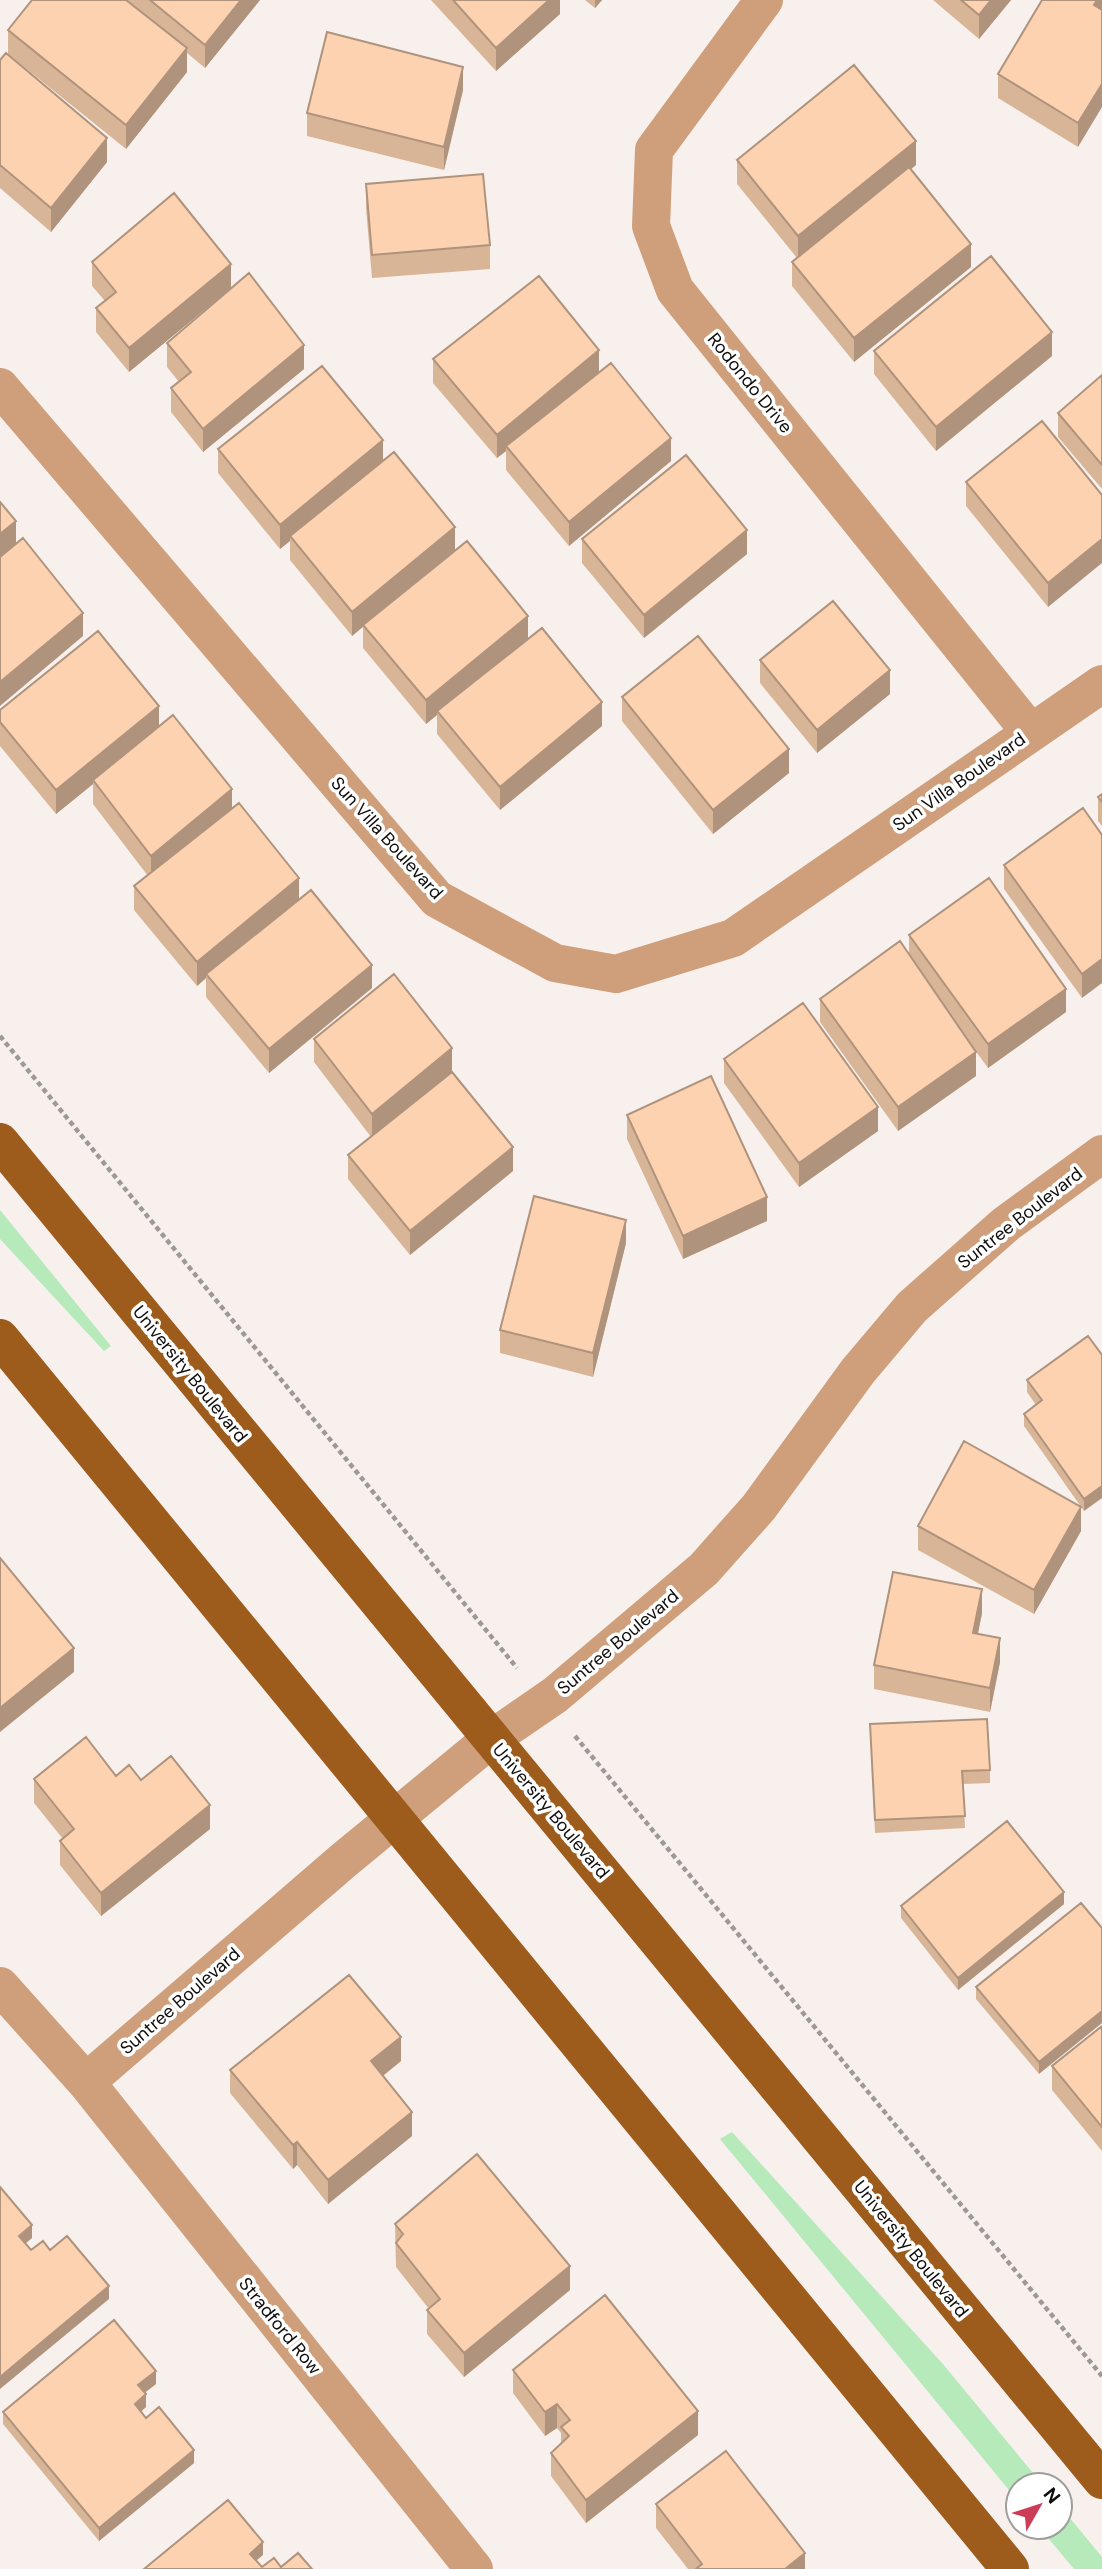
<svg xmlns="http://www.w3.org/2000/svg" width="1102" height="2569" viewBox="0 0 1102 2569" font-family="'DM Sans',sans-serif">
  <rect width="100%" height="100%" fill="#f7f0ed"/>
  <path fill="#b6eabb" d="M0,1210l111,136 -7,5 -104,-112z
    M732,2132l210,231 101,122h-25v16l-298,-362z
    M1060,2506l42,51v12h-28l-35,-42h21z"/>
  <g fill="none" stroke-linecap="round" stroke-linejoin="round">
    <path stroke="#9e9997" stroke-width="4.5" stroke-dasharray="5 3.5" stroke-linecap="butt" d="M0,1036l517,632
      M575,1736l527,640"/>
    <path stroke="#ce9f7a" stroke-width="38" d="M764,0l-110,150 -3,76 24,64 356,443
      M0,387l437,512 118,64 61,11 117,-36 369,-254
      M0,1986l86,96 388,487
      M86,2082l258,-222 147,-121 64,-44 149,-126 55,-62 99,-136 54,-64 94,-83 96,-70"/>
    <path stroke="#9d5c1c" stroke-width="38" d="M0,1142l1102,1338
      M0,1338l1010,1231"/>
  </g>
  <path fill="#d9b598" d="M32,0h228l-55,68 -18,-15v19l-61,77 -118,-95v-24z
    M431,0h129v14l-64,57z
    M585,0h17l-7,8z
    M933,0h78l-32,39z
    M1102,0l-24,147 -80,-49v-24z
    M0,60l107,102 -56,70 -51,-44z
    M463,90l-19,80 -137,-34v-23z
    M737,160l179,5 -5,4 60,98 -117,95 -62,-76v-24l5,-4 -60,-74z
    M366,184l124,61v24l-118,9 -6,-70z
    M92,262l139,26 -102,84 -33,-40v-24l9,-7 -13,-15z
    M167,343l137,26 -101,83 -32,-40v-24l8,-6 -12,-15z
    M874,351l178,5 -116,95 -62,-77z
    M433,359l166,13 72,89 -102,85 -63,-76v-19l-9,7 -64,-75z
    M1102,375v114l-44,-52v-24z
    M218,449l165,13 72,89 147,175 -102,84 -63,-76v-19l-11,9 -63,-76v-22l-11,10 -62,-76v-19l-10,8 -62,-76z
    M966,482l136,13 -54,112 -82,-101z
    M582,539l165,15 -103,84 -62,-75z
    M760,660l130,34 -73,59 -57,-70z
    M622,697l167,76 -76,61 -91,-113z
    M0,710l159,17 73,82 67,91 73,88 -103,85 -63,-76v-19l-9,8 -63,-76v-24l14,-10 -55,-72v-20l-37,30 -56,-68z
    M1102,794v32l-4,-5v-24z
    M1083,808l-1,190 -78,-109v-24z
    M909,935l157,77 -78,56 -21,-29 9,37 -78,55 -78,-109v-23l89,-43z
    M314,1039l138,33 61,99 -103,84 -62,-76v-24l23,-18 -57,-75z
    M724,1059l154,72 -79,56 -75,-104z
    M627,1115l140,106 -84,38 -56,-120z
    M626,1243l-33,134 -93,-24v-23z
    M1088,1336l-4,175 -60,-85v-12l12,-9 -9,-13v-12z
    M918,1526l163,5 -47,83 -116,-64z
    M982,1613l-4,21 22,28 -10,50 -116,-23v-24z
    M870,1724l120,46v13l-27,1 2,44 -90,5z
    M116,1776l25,4 69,49 -109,87 -41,-51v-24l3,-2 -29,-36v-24z
    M1081,1903l-42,171 -63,-75v-12z
    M1064,1904l-106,86 -57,-72v-12z
    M1102,2026v125l-50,-61v-24z
    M401,2061l-18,15 29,60 -84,68 -31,-39 -4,4 -63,-76v-23z
    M395,2224l175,66 -106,87 -37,-43v-24l2,-1 -33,-42z
    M513,2370l185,65 -112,88 -35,-47v-23l10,-10v-10l-4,-5 -12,8 -32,-43z
    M156,2384l-12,9 2,14 -6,5 6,6 48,45 -95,78 -96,-117v-12z
    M656,2504l149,65h-117l-32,-41z"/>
  <path fill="#b0937c" d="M241,0h19l-55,68v-23z
    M549,0h11v14l-64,57v-23z
    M595,0h7l-7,8z
    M991,0h20l-32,39v-24z
    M1097,0h5v15l-8,-10z
    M187,48v24l-61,77v-24z
    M463,67v23l-19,80v-23z
    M1102,84v23l-24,40v-24z
    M107,138v24l-56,70v-24z
    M916,141v24l-118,95v-24z
    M971,244v23l-117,95v-24z
    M231,264v24l-102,84v-24z
    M1052,332v24l-116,95v-24z
    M304,345v24l-101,83v-23z
    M599,350v24l-93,72v5l-9,7v-23z
    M671,438v23l-102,85v-24z
    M383,440v24l-93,72v5l-10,8v-24z
    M16,521v24l-16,13v-24z
    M455,527v24l-103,85v-24z
    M747,530v24l-103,84v-23z
    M1102,539v24l-54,44v-24z
    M83,613v23l-83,70v-24z
    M528,616v24l-91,71v4l-11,9v-24z
    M890,670v24l-73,59v-23z
    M602,702v24l-102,84v-23z
    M159,706v24l-66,50v4l-37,30v-24z
    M789,749v24l-76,61v-24z
    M232,789v24l-81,67v-24z
    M299,878v24l-93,72v4l-9,8v-24z
    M1102,959v24l-20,15v-24z
    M372,965v23l-103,85v-24z
    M1066,989v23l-78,56v-24z
    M452,1048v24l-80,66v-24z
    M976,1052v24l-78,55v-24z
    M878,1107v24l-79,56v-24z
    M513,1147v24l-103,84v-24z
    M767,1197v24l-84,38v-23z
    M626,1220v23l-33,134v-24z
    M1102,1486v12l-18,13v-12z
    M1081,1507v24l-47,83v-24z
    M982,1589v24l-9,44v-24z
    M1000,1638v24l-10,50v-24z
    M74,1648v24l-74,60v-24z
    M210,1805v24l-109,87v-23z
    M1064,1892v12l-106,86v-12z
    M1102,2011v12l-63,51v-12z
    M401,2037v24l-30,24v-24z
    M412,2112v24l-84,68v-24z
    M297,2142v23l-4,4v-24z
    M32,2225v13l-13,11v-13z
    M570,2266v24l-106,87v-24z
    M109,2286v13l-109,90v-12z
    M156,2371v13l-18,14v-13z
    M146,2394v13l-11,10v-13z
    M557,2404v24l-12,8v-24z
    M698,2411v24l-112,88v-23z
    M194,2450v13l-95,78v-13z
    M263,2542v13l-13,11v-12z
    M805,2553v16h-20z"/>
  <path fill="#fcd2b1" stroke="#b0937c" stroke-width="2" d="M32,0h94l61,48 -61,77 -118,-95z
    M150,0h91l-36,45z
    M453,0h96l-53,48z
    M961,0h30l-12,15z
    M1042,0h55l-3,5 8,5v74l-24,39 -80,-49z
    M327,32l136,35 -19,80 -137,-34z
    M6,53l101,85 -56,70 -51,-43v-105z
    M854,65l62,76 -118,95 -61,-76z
    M909,167l62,77 -117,94 -62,-76z
    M483,174l7,71 -118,10 -6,-71z
    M174,193l57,71 -102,84 -33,-40 20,-16 -24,-30z
    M991,256l61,76 -116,95 -62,-76z
    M249,273l55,72 -101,84 -32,-41 20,-16 -24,-29z
    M539,276l60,74 -102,85 -64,-76z
    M611,363l60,75 -102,84 -63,-76z
    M322,366l61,74 -103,85 -62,-76z
    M1102,375v90l-44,-52z
    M1042,421l60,74v44l-54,44 -82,-101z
    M394,452l61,75 -103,85 -62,-76z
    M686,455l61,75 -103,85 -62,-76z
    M0,502l16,19 -16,13z
    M23,538l60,75 -83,69v-125z
    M467,541l61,75 -102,84 -63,-75z
    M833,601l57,69 -73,60 -57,-70z
    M542,628l60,74 -102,85 -63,-76z
    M98,631l61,75 -103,84 -56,-68v-12z
    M698,636l91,113 -76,61 -91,-113z
    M173,715l59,74 -81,67 -58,-76z
    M1102,794v8l-4,-5z
    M239,803l60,75 -102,84 -63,-76z
    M1083,808l19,27v124l-20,15 -78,-109z
    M989,878l77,111 -78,55 -79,-109z
    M311,890l61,75 -103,84 -63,-75z
    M900,941l76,111 -78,55 -78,-108z
    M394,974l58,74 -80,66 -58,-75z
    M803,1003l75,104 -79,56 -75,-104z
    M452,1072l61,75 -103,84 -62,-76z
    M711,1076l56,121 -84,39 -56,-121z
    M534,1196l92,24 -33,133 -93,-23z
    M1088,1336l14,19v131l-18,13 -60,-85 18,-14 -15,-20z
    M964,1441l117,66 -47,83 -116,-64z
    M0,1558l74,90 -74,60z
    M893,1572l89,17 -9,44 27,5 -10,50 -116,-23z
    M987,1719l3,51 -28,1 3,45 -90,4 -5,-96z
    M86,1737l30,39 13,-11 12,15 30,-24 39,49 -109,88 -41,-52 14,-12 -40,-50z
    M1007,1821l57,71 -106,86 -57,-72z
    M1081,1903l21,25v83l-63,51 -63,-75z
    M349,1975l52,62 -30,24 41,51 -84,68 -31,-38 -4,3 -63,-75z
    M1102,2026v101l-50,-61z
    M477,2154l93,112 -106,87 -37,-43 13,-11 -44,-56 7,-9 -8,-10z
    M0,2187l32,38 -13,11 12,14 12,-9 7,9 17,-14 42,50 -109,91z
    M605,2295l93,116 -112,89 -35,-47 18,-17 -8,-9 9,-7 -13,-16 -12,8 -32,-42z
    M114,2320l42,51 -18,14 8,9 -11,10 11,14 13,-11 35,43 -95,78 -96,-116z
    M726,2451l79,102 -20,16h-89l6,-5 -46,-60z
    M228,2500l35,42 -13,12 12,13 12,-9 7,9 17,-14 14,16h-168z"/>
  <g text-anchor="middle" stroke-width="7" stroke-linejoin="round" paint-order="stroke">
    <g font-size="18" fill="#0e0c0b" stroke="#fff">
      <text transform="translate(750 383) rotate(51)" y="6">Rodondo Drive</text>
      <text transform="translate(959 782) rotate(-35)" y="6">Sun Villa Boulevard</text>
      <text transform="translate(387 838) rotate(48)" y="6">Sun Villa Boulevard</text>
      <text transform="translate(1020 1218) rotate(-38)" y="6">Suntree Boulevard</text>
      <text transform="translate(190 1374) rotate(51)" y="6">University Boulevard</text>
      <text transform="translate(618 1642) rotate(-40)" y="6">Suntree Boulevard</text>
      <text transform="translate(551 1811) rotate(50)" y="6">University Boulevard</text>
      <text transform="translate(180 2001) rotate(-41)" y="6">Suntree Boulevard</text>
      <text transform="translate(911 2249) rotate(51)" y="6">University Boulevard</text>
      <text transform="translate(280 2326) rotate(51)" y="6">Stradford Row</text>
    </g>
  </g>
  <g transform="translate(1039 2506) rotate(51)"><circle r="33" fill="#ffffff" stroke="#9f9e9d" stroke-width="2"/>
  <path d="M0-5L12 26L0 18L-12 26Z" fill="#cd3c56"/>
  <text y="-10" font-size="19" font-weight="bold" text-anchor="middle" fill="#0e0c0b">N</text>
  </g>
</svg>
